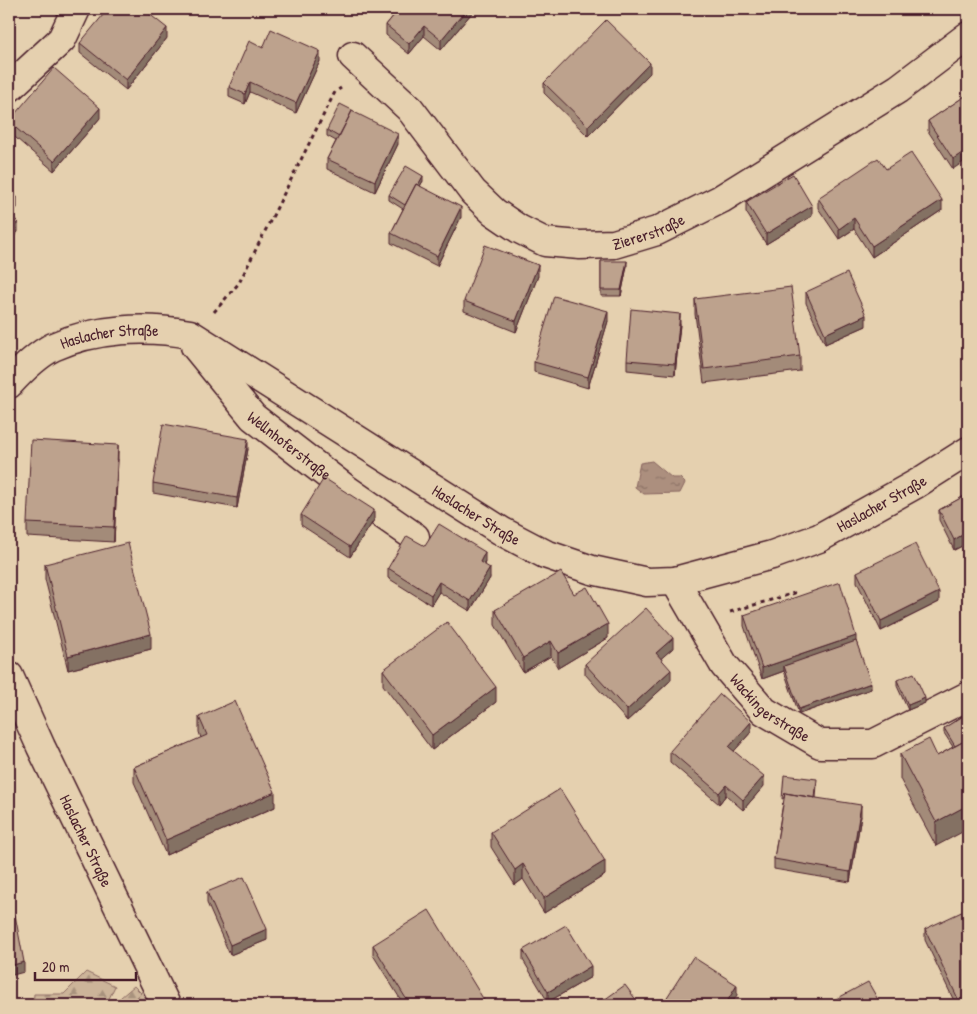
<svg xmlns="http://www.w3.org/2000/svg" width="977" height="1014" viewBox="0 0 977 1014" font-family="'Patrick Hand',sans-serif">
  <defs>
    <pattern id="forest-firs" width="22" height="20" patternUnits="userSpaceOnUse" patternTransform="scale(1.25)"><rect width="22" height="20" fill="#ccb499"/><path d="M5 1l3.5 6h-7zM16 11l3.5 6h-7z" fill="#a8927d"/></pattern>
    <pattern id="water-ripples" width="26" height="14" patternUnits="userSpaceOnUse" patternTransform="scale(1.25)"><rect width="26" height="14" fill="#ac8f7e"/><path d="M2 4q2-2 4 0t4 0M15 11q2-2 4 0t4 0" fill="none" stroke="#8e7467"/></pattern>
  </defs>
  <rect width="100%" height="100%" fill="#e5d0af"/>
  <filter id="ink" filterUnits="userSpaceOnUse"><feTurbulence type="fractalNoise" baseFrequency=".02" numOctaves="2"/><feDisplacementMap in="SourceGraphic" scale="10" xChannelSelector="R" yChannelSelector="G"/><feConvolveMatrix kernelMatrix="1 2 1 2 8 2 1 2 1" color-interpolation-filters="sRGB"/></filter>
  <g filter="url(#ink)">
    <path fill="#ccb499" stroke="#8b6a62" d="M145,988l6,17h-21z"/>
    <path fill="url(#forest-firs)" stroke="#8b6a62" d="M86,972l29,14 -9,19h-73l1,-11h30z
      M134,986l7,7 -11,12h-12l3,-8z"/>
    <path fill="url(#water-ripples)" stroke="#85625d" d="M652,461l20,17h8l5,5 -5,10 -36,1 -9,-7 5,-24z"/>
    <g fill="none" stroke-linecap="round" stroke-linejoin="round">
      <defs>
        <g id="minor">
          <path id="s1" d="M353,56l57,53 63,83 21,20 25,17 26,13 35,3 34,-1 43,-13 64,-32 177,-110 70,-53"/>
          <path d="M9,88l53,-49 14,-30"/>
          <path id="s2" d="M195,346l58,71 93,72 69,48"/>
          <path id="s3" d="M9,384c12,-13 28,-29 44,-37 42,-19 93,-21 137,-13l313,198 42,22 47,16 55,12 28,-1 97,-26 47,-17 97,-54 52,-33"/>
          <path id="s4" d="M675,581l49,84 40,46 56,33h53l95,-48"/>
          <path id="s5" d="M9,676l32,71 125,258"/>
        </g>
      </defs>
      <use href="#minor" stroke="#4a1f2b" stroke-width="31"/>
      <path stroke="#4a1f2b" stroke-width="3" stroke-dasharray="4 4" stroke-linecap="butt" d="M214,312l25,-29 96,-191 6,-4
        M730,612l68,-20"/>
      <use href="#minor" stroke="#e5d0af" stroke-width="28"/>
    </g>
    <path fill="#a38b79" stroke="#4a1f2b" d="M181,9h11l-5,5z
      M387,9h88l-34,41 -17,-14 -15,18 -23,-19v-10l8,-10z
      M167,38l-41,52 -46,-37v-10z
      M263,48l57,13 -24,52 -46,-21 -5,12 -16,-7v-10z
      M650,73l-62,63 -44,-43v-10z
      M968,94l-15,75 -25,-38v-10z
      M354,112l44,32 -23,48 -48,-23v-10l9,-18 -9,-5v-6z
      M100,118l-46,53 -45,-39v-11z
      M886,169l56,41 -70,47 -18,-28 -15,10 -21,-31v-10z
      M423,181l-3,5 41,31 -24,49 -46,-23v-10l12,-24 -14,-9v-5z
      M746,202l66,14 -46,28 -20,-32z
      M601,261l26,5 -6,30h-20z
      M538,276l-22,56 -52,-21v-10z
      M806,292l60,34 -41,18 -19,-41z
      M695,299l105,57v15l-96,12 -9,-69z
      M608,321l-20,67 -54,-16v-10z
      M680,324l-5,51 -48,-5v-10z
      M248,449l-11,59 -84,-15v-10z
      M118,459l-4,83 -87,-5v-14z
      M968,494v64l-6,-12 -8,4 -15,-30v-10z
      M301,515l73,5 -24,37 -49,-32z
      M485,562l-1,3 6,13 -20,33 -31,-19 -8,13 -43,-27v-10z
      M45,564l106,85 -83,21 -23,-91z
      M857,572l82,30 -58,29 -24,-49z
      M574,594l34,44 -50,30 -7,-12 -28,16 -28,-47v-15z
      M744,615l112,26 15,48 -72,25 -15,-43 -22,8 -18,-53z
      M968,635v10l-2,-4v-5z
      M673,648l-12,10 10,22 -44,41 -42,-47v-10z
      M383,670l113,32 -64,48 -49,-65z
      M897,680l28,23 -17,7 -11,-24z
      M968,713l-32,133 -36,-67v-25l37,2 16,-9 -9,-14v-5z
      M199,717l76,90 -109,48 -32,-73v-15l67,-29 -2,-6z
      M751,732l-17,19 30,35 -21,24 -17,-15 -7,9 -49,-42v-11z
      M817,784l-1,14 45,18 -11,66 -76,-13v-10l9,-56 -1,1z
      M491,832l114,43 -61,38 -21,-34 -8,6 -24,-38z
      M207,892l60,48 -37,15 -23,-52z
      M925,929l43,76h-12l-31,-65z
      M373,945l114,60h-83l-31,-50z
      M523,950l68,27 -43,25 -25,-42z"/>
    <path fill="#847163" stroke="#4a1f2b" d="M187,9h5l-5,5z
      M467,9h8l-34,41v-10z
      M424,26v10l-15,18v-10z
      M167,28v10l-41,52v-10z
      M320,51v10l-24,52v-10z
      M650,63v10l-62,63v-10z
      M250,82v10l-5,12v-10z
      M100,108v10l-46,53v-10z
      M398,134v10l-23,48v-11z
      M968,149v10l-15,10v-10z
      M423,176v5l-17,29v-5z
      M17,197v11l-8,8v-10z
      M942,200v10l-70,47v-11z
      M812,206v10l-46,28v-10z
      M461,207v10l-24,49v-10z
      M854,218v11l-15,10v-10z
      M18,222v10l-9,10v-10z
      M627,261v5l-6,30v-6z
      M538,265v11l-22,56v-11z
      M608,311v10l-20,67v-11z
      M680,314v10l-5,51v-11z
      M866,315v11l-41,18v-10z
      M248,439v10l-11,59v-10z
      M118,445v14l-4,83v-15z
      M374,510v10l-24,37v-10z
      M962,535v11l-8,4v-10z
      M485,552v10l-5,10v-10z
      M490,568v10l-20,33v-10z
      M439,582v10l-8,13v-10z
      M939,592v10l-58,29v-10z
      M608,624v14l-50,30v-15z
      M151,634v15l-83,21v-14z
      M856,636v10l-72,20v5l-22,8v-11z
      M673,638v10l-17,15v-10z
      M551,641v15l-28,16v-14z
      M671,670v10l-44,41v-11z
      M871,683v6l-72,25v-5z
      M496,687v15l-64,48v-15z
      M925,698v5l-17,7v-5z
      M751,722v10l-22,25v-10z
      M764,776v10l-21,24v-10z
      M726,785v10l-7,9v-11z
      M275,792v15l-109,48v-15z
      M861,805v11l-11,66v-10z
      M968,805v24l-32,17v-24z
      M605,861v14l-61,38v-15z
      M523,864v15l-8,6v-15z
      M267,929v11l-37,15v-10z
      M24,962v10l-15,4v-10z
      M591,966v11l-43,25v-10z
      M737,985v10l-6,10h-6z"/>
    <path fill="#bda28d" stroke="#4a1f2b" d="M108,9h35l24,19 -41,52 -46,-37z
      M399,9h68l-26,31 -17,-14 -15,18 -23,-19z
      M606,20l44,43 -62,63 -44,-43z
      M271,29l49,22 -24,52 -46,-21 -5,12 -16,-7 20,-46 14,7z
      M54,68l46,40 -46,53 -45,-39v-1z
      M968,94v55l-15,10 -25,-38z
      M340,104l14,7v1l-2,-1 -13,26 -12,-7z
      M352,111l46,23 -23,47 -48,-22z
      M911,153l31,47 -70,46 -18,-28 -15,11 -21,-31 60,-40 8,11z
      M406,166l17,10 -5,9 -2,-1 -11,21 -16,-10z
      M793,174l19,32 -46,28 -20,-32z
      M416,184l45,23 -24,49 -46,-23z
      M9,190l8,7 -8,9z
      M9,213l9,9 -9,10z
      M485,245l53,20 -22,56 -52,-20z
      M601,261h26l-6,29h-20z
      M847,273l19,42 -41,19 -19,-42z
      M791,287l9,69 -96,13 -9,-70z
      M554,296l54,15 -20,66 -54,-15z
      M631,309l49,5 -5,50 -48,-4z
      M163,424l85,15 -11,59 -84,-15z
      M31,440l87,5 -4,82 -87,-4z
      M324,478l50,32 -24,37 -49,-32z
      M968,494v53l-6,-12 -8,5 -15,-30z
      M439,524l46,28 -5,10 10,6 -20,33 -31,-19 -8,13 -43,-27 19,-32 18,10z
      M128,543l23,91 -83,22 -23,-92z
      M915,544l24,48 -58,29 -24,-49z
      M561,572l13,22 13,-7 21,37 -50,29 -7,-12 -28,17 -28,-48z
      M840,582l16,54 -94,32 -18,-53z
      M646,608l27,30 -17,15 15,17 -44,40 -42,-46z
      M447,622l49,65 -64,48 -49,-65z
      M856,641l15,42 -72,26 -15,-43z
      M914,673l11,25 -17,7 -11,-25z
      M720,694l31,28 -22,25 35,29 -21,24 -17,-15 -7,8 -49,-42z
      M235,701l40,91 -109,48 -32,-73 73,-32 -8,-18z
      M968,713v26l-13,7 -11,-18z
      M929,739l8,17 31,-17v66l-32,17 -36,-68z
      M784,775l33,4 -2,19 -30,-5 -1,5 -2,1z
      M560,789l45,72 -61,37 -21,-34 -8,6 -24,-38z
      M785,793l76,12 -11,67 -76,-13z
      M244,877l23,52 -37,16 -23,-53z
      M968,909v96h-7l-36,-76z
      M429,910l58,95h-77l-37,-60z
      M15,915l9,47 -15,4v-49z
      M566,925l25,41 -43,26 -25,-42z
      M693,957l44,28 -12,20h-63z
      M868,982l13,23h-56z
      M625,985l15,20h-43z"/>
  </g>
  <g text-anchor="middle" stroke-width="5" stroke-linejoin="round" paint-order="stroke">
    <g font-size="16" fill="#4a1f2b" stroke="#e5d0af">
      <text dy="6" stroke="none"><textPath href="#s1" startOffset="376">Ziererstraße</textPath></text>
      <text dy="6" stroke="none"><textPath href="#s3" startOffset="116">Haslacher Straße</textPath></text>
      <text dy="6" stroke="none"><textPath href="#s2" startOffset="138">Wellnhoferstraße</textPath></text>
      <text dy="6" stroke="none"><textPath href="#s3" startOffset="971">Haslacher Straße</textPath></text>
      <text dy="6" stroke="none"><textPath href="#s3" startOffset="536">Haslacher Straße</textPath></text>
      <text dy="6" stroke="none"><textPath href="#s4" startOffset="161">Wackingerstraße</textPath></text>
      <text dy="6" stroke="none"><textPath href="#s5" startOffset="182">Haslacher Straße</textPath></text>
    </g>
  </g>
  <rect width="977" height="1014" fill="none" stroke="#e5d0af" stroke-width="30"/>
  <rect x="15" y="15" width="947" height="984" fill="none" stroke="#4a1f2b" stroke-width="2" filter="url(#ink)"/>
  <path d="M35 972v8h101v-8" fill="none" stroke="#4a1f2b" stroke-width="2.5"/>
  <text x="42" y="972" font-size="15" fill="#4a1f2b" stroke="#e5d0af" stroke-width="4" paint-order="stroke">20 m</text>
</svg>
